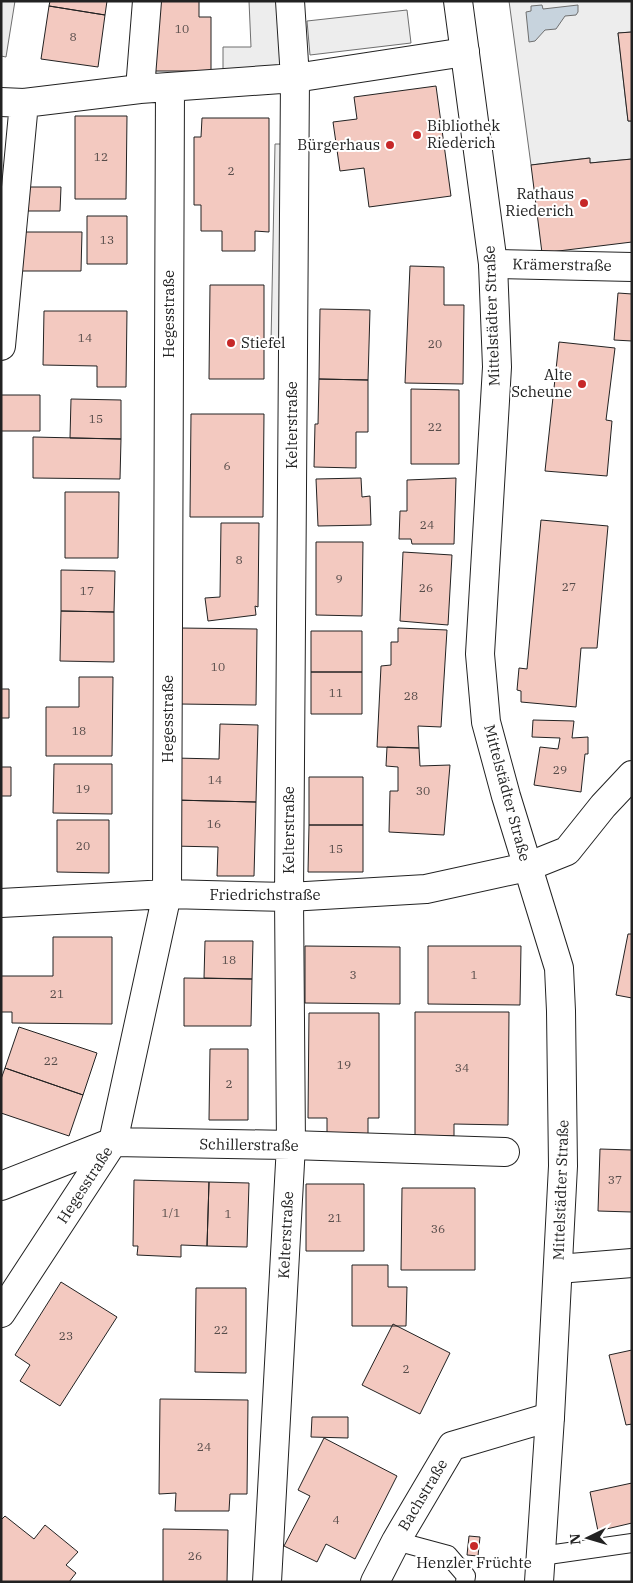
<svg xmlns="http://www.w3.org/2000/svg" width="633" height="1583" viewBox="0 0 633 1583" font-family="'IBM Plex Serif',serif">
  <rect width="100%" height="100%" fill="#fff"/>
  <path fill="#ededed" stroke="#6f6f6f" d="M1,1h14l-9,56 -5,-1z
    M249,1h29l3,76 -58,-1v-29h28z
    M509,1h123v31l-14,1 10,88h4v38l-42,4 -1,-5 -58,7z
    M407,10l4,33 -101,12 -3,-34z
    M275,144h13l-3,199h-14z"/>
  <path fill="#c7d3dd" stroke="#6f6f6f" d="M542,5l1,4 35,-4v7l-2,3 -11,1 -9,13 -11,1 -10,11 -6,1 -3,-30 5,-1v-5z"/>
  <path fill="#f3c9c0" stroke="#222" d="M50,1h57l-2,14 -56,-9z
    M153,1h46v16h12v54h-58z
    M49,6l56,9 -7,52 -57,-8z
    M632,32v89h-4l-10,-88z
    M436,86l15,110 -82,11 -5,-39 -24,3 -7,-49 24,-3 -3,-22z
    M75,116h52l-1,83h-51z
    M202,118h67v114l-14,-1v20h-33v-20h-21v-26h-7v-68h7z
    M590,158v5l42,-4v83l-90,11 -11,-88z
    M24,187h37l-1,24h-36z
    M87,216h40v48h-40z
    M20,232h62l-1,39h-62z
    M410,266l34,1v38h20l-1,79 -58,-1z
    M210,285h54v94h-55z
    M618,293l14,1v47l-18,-1z
    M320,309l50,1 -2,70 -49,-1z
    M44,311h83l-1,76h-29v-21l-54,-1z
    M559,342l56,6 -9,72 6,1 -5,55 -62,-5z
    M319,379l49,1v52h-12v36l-42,-1 1,-43h3z
    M411,389l48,1v74h-48z
    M1,395h39v36h-39z
    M71,399l50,1v39l-51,-1z
    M191,414h73l-1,103h-73z
    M33,437l88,2 -1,40 -87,-1z
    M361,478l1,19 8,-1 1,29 -53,1 -2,-47z
    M456,478l-2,66h-42l-1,-5h-12l1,-28h7v-31z
    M65,492h54l-1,66h-53z
    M541,520l67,6 -11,122h-16l-5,59 -55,-5v-11l-4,-1 2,-22 8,1z
    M221,523h38l-1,84 -3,-1 1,9 -48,6 -3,-23 15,-1z
    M316,542h47l-1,74 -46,-1z
    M403,552l49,3 -4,70 -48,-4z
    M61,570l54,1 -1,41 -53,-1z
    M61,611l53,1v50l-54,-1z
    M180,628l77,1 -1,76 -77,-1z
    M398,628l49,2 -6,97 -23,-1 1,22 -42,-1 4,-81 10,-1v-23h7z
    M311,631h51v41h-51z
    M311,672h51v42h-51z
    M79,677h34l-1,79h-66v-49h33z
    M1,689h8v29h-8z
    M533,720l41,1 -2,17 16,-1v17h-3l-4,38 -47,-7 6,-38 18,2 2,-11 -28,-1z
    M220,724l38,1 -2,77 -83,-2 1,-42 45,1z
    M387,747l32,1 1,18 30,-1 -6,70 -55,-3 1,-41h8v-24l-12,-1z
    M54,764h58v50l-59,-1z
    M1,767h10v29h-10z
    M309,777h54v48h-54z
    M173,800l83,2 -2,74h-37l1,-29 -46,-1z
    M57,820h52v53l-52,-1z
    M309,825h54v47h-55z
    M628,934h4v64l-16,-3z
    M53,937h59v87l-100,-1v-11h-11v-36h52z
    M205,941h48l-1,38 -48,-1z
    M305,946l95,1v57l-95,-1z
    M428,946h93l-1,59 -92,-1z
    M184,978l68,1 -1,47h-67z
    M415,1012h94l-1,113 -54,-1v12h-39z
    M309,1013h70v105h-11v16l-41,-1v-15h-19z
    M19,1027l78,26 -14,42 -78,-27z
    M210,1049h38v71h-39z
    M5,1068l78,27 -14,41 -68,-23v-34z
    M600,1149l32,1v62l-34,-1z
    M134,1180l75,2 -2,64 -26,-1v12l-44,-2 1,-9h-5z
    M209,1182l40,1 -2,64 -40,-1z
    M306,1184h58v67h-58z
    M402,1188h73v82h-74z
    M352,1265h36v22h19l-1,39h-54z
    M61,1282l56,35 -57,89 -40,-25 10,-16 -15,-10z
    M196,1288h50v85l-51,-1z
    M393,1324l57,29 -30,61 -58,-29z
    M632,1350v74l-6,1 -17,-70z
    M160,1399l88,1 -1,94h-17l-1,17h-54l1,-18 -17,1z
    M312,1417h36v21l-37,-1z
    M324,1438l73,38 -42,83 -29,-15 -9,18 -33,-16 26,-50 -12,-6z
    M632,1483v40l-34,8 -8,-39z
    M5,1516l29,23 11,-14 33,27 -12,13 10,8 -7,9h-68v-62z
    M163,1529l65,1 -1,52h-64z
    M469,1536l11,1 -2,19 -11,-1z"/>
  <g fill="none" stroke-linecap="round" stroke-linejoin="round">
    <defs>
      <path id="service" d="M396,1541l52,14 18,21 -1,6
        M541,1556l91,-13"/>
      <path id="minor" d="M140,89l7,-88
        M1,102l23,1 116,-14 155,-11 170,-26
        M493,264l139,3
        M1,346l23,-243
        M1,903l166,-9 122,3 137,-8 101,-22 40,-16 36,-45 29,-31
        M1,1186l112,-44 178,3 214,7
        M558,1269l74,-6
        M1,1313l112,-171 54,-248 3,-807
        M267,1582l24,-437 -2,-248 6,-819 -5,-77
        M375,1582l21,-41 56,-95 98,-29"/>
      <path id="tertiary" d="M458,1l35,263 4,103 -17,287 6,68 20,74 53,172 2,43 2,155 -13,251 -11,165"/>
    </defs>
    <use href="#service" stroke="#222" stroke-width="20"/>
    <use href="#minor" stroke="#222" stroke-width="30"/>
    <use href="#tertiary" stroke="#222" stroke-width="30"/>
    <use href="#service" stroke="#fff" stroke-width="18"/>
    <use href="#minor" stroke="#fff" stroke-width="28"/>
    <use href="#tertiary" stroke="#fff" stroke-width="28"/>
  </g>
  <g fill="#c62828" stroke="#fff" stroke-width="2">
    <circle cx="417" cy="135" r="5"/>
    <circle cx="390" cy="145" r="5"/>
    <circle cx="584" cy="203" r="5"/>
    <circle cx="231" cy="343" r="5"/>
    <circle cx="582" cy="384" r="5"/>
    <circle cx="474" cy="1546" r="5"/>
  </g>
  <g text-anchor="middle" stroke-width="4" stroke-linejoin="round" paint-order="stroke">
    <g font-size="12" fill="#564c4a">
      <text x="182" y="33">10</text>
      <text x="73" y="41">8</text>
      <text x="101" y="161">12</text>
      <text x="231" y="175">2</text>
      <text x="107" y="244">13</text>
      <text x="85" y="342">14</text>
      <text x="435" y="348">20</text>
      <text x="96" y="423">15</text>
      <text x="435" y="431">22</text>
      <text x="227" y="470">6</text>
      <text x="427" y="529">24</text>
      <text x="239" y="564">8</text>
      <text x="339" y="583">9</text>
      <text x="569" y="591">27</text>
      <text x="426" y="592">26</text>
      <text x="87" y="595">17</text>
      <text x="218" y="671">10</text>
      <text x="336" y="697">11</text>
      <text x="411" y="700">28</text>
      <text x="79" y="735">18</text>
      <text x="560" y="774">29</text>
      <text x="215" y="784">14</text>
      <text x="83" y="793">19</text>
      <text x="423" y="795">30</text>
      <text x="214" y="828">16</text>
      <text x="83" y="850">20</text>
      <text x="336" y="853">15</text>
      <text x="229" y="964">18</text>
      <text x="353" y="979">3</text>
      <text x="474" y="979">1</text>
      <text x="57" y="998">21</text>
      <text x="51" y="1065">22</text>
      <text x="344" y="1069">19</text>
      <text x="462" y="1072">34</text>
      <text x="229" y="1088">2</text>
      <text x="615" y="1184">37</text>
      <text x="171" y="1217">1/1</text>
      <text x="228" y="1218">1</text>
      <text x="335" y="1222">21</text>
      <text x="438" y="1233">36</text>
      <text x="221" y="1334">22</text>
      <text x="66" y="1340">23</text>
      <text x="406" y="1373">2</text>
      <text x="204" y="1451">24</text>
      <text x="336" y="1524">4</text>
      <text x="195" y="1560">26</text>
    </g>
    <g font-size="15" fill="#222" stroke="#fff" text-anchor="end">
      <text x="427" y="131" text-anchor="start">Bibliothek<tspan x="427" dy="17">Riederich</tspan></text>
      <text x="380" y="150">Bürgerhaus</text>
      <text x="574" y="199">Rathaus<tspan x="574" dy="17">Riederich</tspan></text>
      <text x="241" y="348" text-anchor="start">Stiefel</text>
      <text x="572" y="380">Alte<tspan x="572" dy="17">Scheune</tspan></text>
      <text x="474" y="1568" text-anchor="middle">Henzler Früchte</text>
    </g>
    <g font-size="15" fill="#222" stroke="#fff">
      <text transform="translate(562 265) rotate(1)" y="5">Krämerstraße</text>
      <text transform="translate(169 314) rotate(-90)" y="5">Hegesstraße</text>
      <text transform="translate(492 316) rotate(-92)" y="5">Mittelstädter Straße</text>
      <text transform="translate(292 425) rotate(-90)" y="5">Kelterstraße</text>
      <text transform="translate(168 719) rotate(-90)" y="5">Hegesstraße</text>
      <text transform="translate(507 793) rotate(75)" y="5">Mittelstädter Straße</text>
      <text transform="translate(289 830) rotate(-90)" y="5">Kelterstraße</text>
      <text x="265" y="900">Friedrichstraße</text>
      <text transform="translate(249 1145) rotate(1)" y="5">Schillerstraße</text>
      <text transform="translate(85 1185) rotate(-57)" y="5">Hegesstraße</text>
      <text transform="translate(561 1190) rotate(-88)" y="5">Mittelstädter Straße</text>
      <text transform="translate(286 1235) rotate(-87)" y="5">Kelterstraße</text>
      <text transform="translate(423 1495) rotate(-59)" y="5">Bachstraße</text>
    </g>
  </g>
  <rect width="633" height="1583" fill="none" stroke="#222222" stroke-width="5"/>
  <g transform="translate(588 1538) rotate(265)" stroke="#ffffff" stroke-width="4" paint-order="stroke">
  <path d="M0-4L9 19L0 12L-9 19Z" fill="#222222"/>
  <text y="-8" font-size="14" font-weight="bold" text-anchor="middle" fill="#222222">N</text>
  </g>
</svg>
